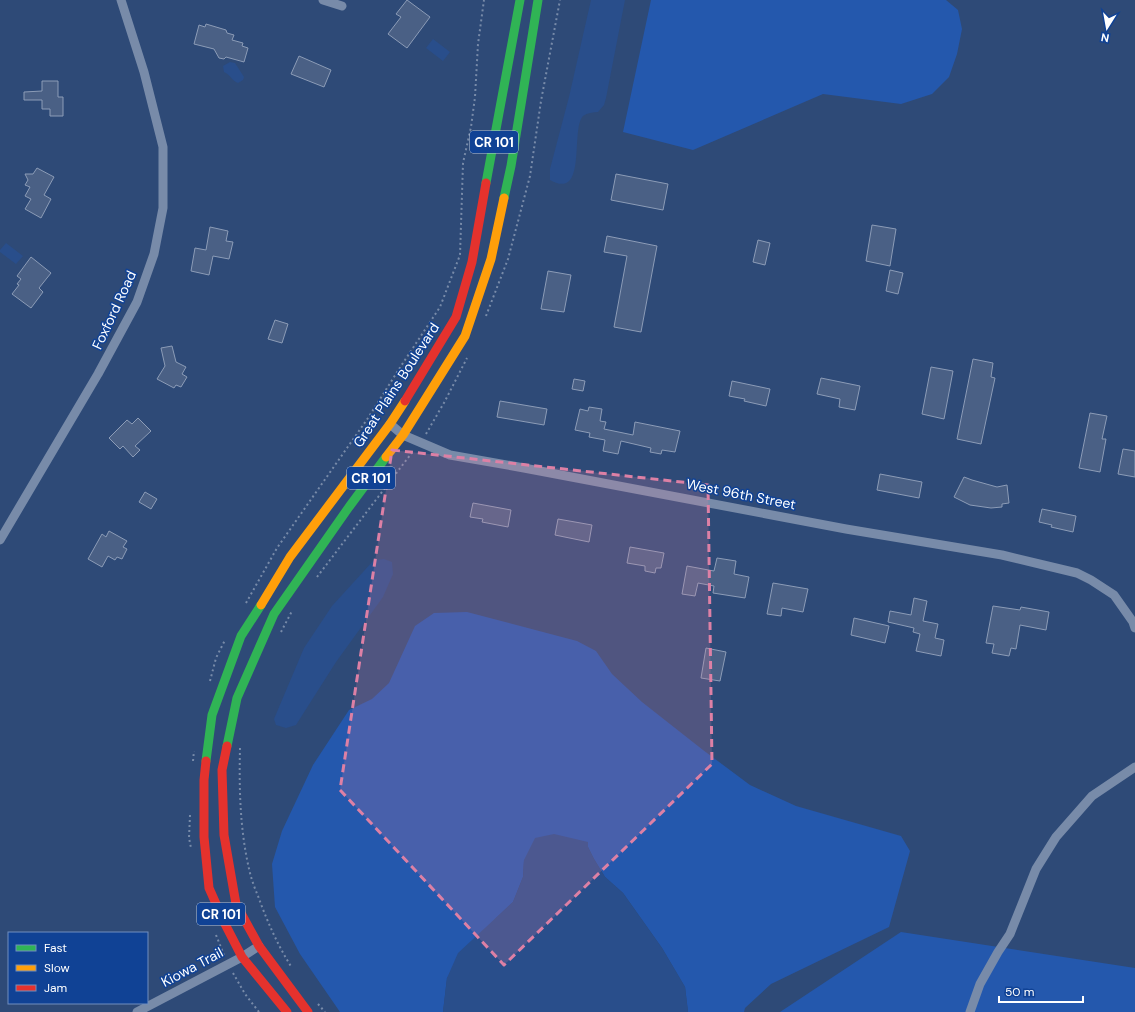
<svg xmlns="http://www.w3.org/2000/svg" width="1135" height="1012" viewBox="0 0 1135 1012" font-family="'DM Sans',sans-serif">
  <rect width="100%" height="100%" fill="#2e4a77"/>
  <path fill="#2458ad" d="M651,0h295l12,10 4,19 -5,25 -8,23 -17,17 -31,10 -78,-10 -130,56 -70,-18z
    M467,612l110,29 19,10 16,23 30,28 61,48 47,35 46,21 105,30 9,15 -21,76 -118,57 -26,24 -1,4h-56l-3,-25 -23,-39 -39,-55 -18,-16 -11,-18 -6,-12v-5l-64,18 -1,17 -10,25 -17,16 -49,60 -4,34h-103l-40,-58 -25,-47 -3,-43 10,-33 31,-66 36,-55 23,-11 17,-16 26,-57 19,-13z
    M901,932l234,36v44h-355z"/>
  <path fill="#294e8b" d="M591,0h34l-19,98 -2,7 -6,7c-5,0 -11,1 -15,4 -13,14 5,85 -33,64v-11l19,-72z
    M433,39l17,13 -7,9 -17,-13z
    M230,62l5,1 9,14 -1,3 -5,3c-6,-2 -7,-8 -14,-11l-1,-6z
    M6,243l17,13 -7,8 -16,-12v-2z
    M384,559l8,3 1,12 -10,23 -47,65 -40,63 -10,3 -10,-3 -2,-6 30,-71 28,-42 42,-46z
    M554,834l34,8v5l6,12 11,18 18,16 39,55 23,39 3,25h-245l4,-34 11,-25 55,-51 10,-25 1,-17 11,-22z"/>
  <path fill="#4a6085" stroke="#8c9cb7" d="M407,0l23,17 -23,31 -19,-14 13,-17 -5,-3z
    M206,24l20,6 1,3 7,2 -2,5 11,3 -1,3 6,2 -4,14 -18,-5 -2,2 -5,-1 -5,-9 -20,-5 5,-19 6,2z
    M299,56l32,14 -7,17 -33,-13z
    M42,81h16v16h5v19h-13v-7h-8v-9h-18v-8l18,-1z
    M37,168l17,9 -10,18 7,4 -10,19 -16,-9 6,-10 -6,-3 5,-9 -5,-2 3,-5 -3,-6h8z
    M616,174l52,10 -5,26 -52,-10z
    M872,225l24,4 -6,37 -24,-5z
    M210,227l18,4 -2,10 7,1 -4,17 -16,-3 -4,19 -18,-4 4,-23 11,2z
    M607,236l50,10 -16,86 -27,-5 13,-71 -23,-4z
    M758,240l12,3 -5,22 -12,-3z
    M31,257l20,16 -12,15 4,4 -12,16 -19,-14 7,-9 -2,-1 4,-5 -4,-3z
    M890,270l13,3 -5,21 -12,-3z
    M548,271l23,4 -7,37 -23,-3z
    M275,320l13,4 -6,19 -14,-4z
    M172,346l4,16 10,5 -4,7 5,3 -6,10 -5,-2 -2,3 -17,-9 8,-13 -4,-18z
    M973,359l20,4 -2,14 4,1 -14,66 -24,-5z
    M931,367l22,4 -9,48 -22,-5z
    M821,378l39,8 -5,24 -16,-3 1,-8 -23,-5z
    M574,379l11,2 -2,10 -11,-2z
    M732,381l38,8 -4,17 -22,-5 1,-2 -16,-3z
    M500,401l47,8 -3,16 -47,-8z
    M589,407l13,2 -2,12 6,1 -2,7 29,6 2,-13 45,9 -5,21 -13,-2 -1,4 -11,-2 1,-4 -30,-7 -3,13 -15,-3 2,-11 -16,-3 1,-4 -15,-3 5,-21 8,2z
    M1090,413l17,3 -5,23h4l-6,33 -21,-4z
    M138,418l13,13 -16,15 5,4 -7,7 -10,-11 -3,3 -11,-11 18,-18 5,4z
    M1123,449l12,2v26l-17,-3z
    M880,474l42,8 -3,16 -42,-8z
    M964,477l8,3 25,7 10,-2 2,18 -7,1v3l-11,1 -21,-3 -16,-8z
    M145,492l12,7 -6,10 -12,-7z
    M473,503l38,7 -3,17 -26,-5 1,-3 -13,-2z
    M1042,509l34,7 -3,16 -22,-5 1,-2 -13,-3z
    M558,519l34,6 -3,17 -34,-7z
    M109,531l18,10 -4,6 4,2 -5,10 -5,-2 -2,3 -7,-4 -6,11 -14,-8 14,-25 4,3z
    M630,547l34,6 -3,15h-5l-1,5 -10,-2v-5l-18,-3z
    M717,558l19,3 -2,13 15,3 -4,21 -32,-5 1,-7 -16,-3 -3,13 -13,-2 5,-28 27,5z
    M773,583l35,6 -5,23 -21,-4 -1,8 -14,-2z
    M914,598l13,3 -4,20 15,3 -3,14 9,2 -3,16 -25,-5 4,-17 -7,-2 1,-4 -26,-6 2,-11 21,4z
    M993,606l27,4 1,-3 28,5 -3,18 -26,-5 -4,24 -5,-1 -2,8 -17,-3 2,-9 -8,-1z
    M854,618l35,8 -4,17 -34,-8z
    M706,648l20,4 -6,29 -19,-3z"/>
  <g fill="none" stroke-linecap="round" stroke-linejoin="round">
    <path stroke="#788ba9" stroke-width="2" stroke-dasharray="2 3" stroke-linecap="butt" d="M486,316l22,-57 22,-83 11,-75 19,-101
      M426,434l19,-33 22,-43
      M317,577l97,-127
      M246,603l31,-55 91,-130 33,-52 39,-59 20,-52 3,-92 8,-36 4,-30 3,-53 6,-44
      M281,632l11,-21
      M210,681l6,-23 9,-18
      M240,748c-1,42 0,84 10,125 2,8 5,16 8,23 9,25 20,50 34,72
      M193,761l1,-10
      M190,815l-1,23 2,10
      M216,935l8,20
      M233,973l12,21 14,18
      M318,1004l7,8"/>
    <path stroke="#788ba9" stroke-width="9" d="M323,0l19,6
      M390,424l13,11 47,20 74,13 322,61 156,26 75,18 14,7 23,15 19,27 2,6
      M0,540l98,-166 39,-72 17,-48 9,-46v-61l-19,-75 -23,-72
      M137,1012l105,-55 17,-11
      M970,1012l10,-28 18,-32 12,-18 26,-65 20,-32 36,-41 43,-29"/>
    <path stroke="#30b455" stroke-width="9" d="M486,183l34,-183
      M504,198l7,-32 27,-166
      M227,746l10,-48 37,-84 75,-107 37,-50
      M206,761l6,-46 29,-79 20,-31"/>
    <path stroke="#ff9f0a" stroke-width="9" d="M386,457l17,-22 62,-99 26,-77 13,-61
      M261,605l29,-48 100,-133 15,-23"/>
    <path stroke="#e5322d" stroke-width="9" d="M405,401l51,-84 16,-55 14,-79
      M227,746l-5,24 2,65 12,69 23,42 49,66
      M206,761l-2,19v57l5,51 16,36 17,33 45,55"/>
  </g>
  <path fill="#dd80a5" fill-opacity="0.2" stroke="#dd80a5" stroke-width="3" stroke-dasharray="8 5" stroke-linejoin="round" d="M392,450l316,35 4,279 -208,201 -164,-175z"/>
  <g text-anchor="middle" stroke-width="3" stroke-linejoin="round" paint-order="stroke">
    <g fill="#104295" stroke="#b7c6df" stroke-width="1">
      <rect x="470" y="131" width="48" height="22" rx="3"/>
      <rect x="347" y="467" width="48" height="22" rx="3"/>
      <rect x="197" y="903" width="48" height="22" rx="3"/>
    </g>
    <g font-size="13" font-weight="bold" fill="#fff">
      <text x="494" y="147">CR 101</text>
      <text x="371" y="483">CR 101</text>
      <text x="221" y="919">CR 101</text>
    </g>
    <g font-size="14" fill="#fff" stroke="#104295">
      <text transform="translate(114 310) rotate(-65)" y="5">Foxford Road</text>
      <text transform="translate(396 385) rotate(-57)" y="5">Great Plains Boulevard</text>
      <text transform="translate(741 494) rotate(11)" y="5">West 96th Street</text>
      <text transform="translate(192 967) rotate(-28)" y="5">Kiowa Trail</text>
    </g>
  </g>
  <rect x="8" y="932" width="140" height="72" fill="#104295" stroke="#708ebf"/>
  <rect x="16" y="945" width="20" height="6" fill="#30b455" stroke="#708ebf"/>
  <text x="44" y="952" font-size="12" fill="#ffffff">Fast</text>
  <rect x="16" y="965" width="20" height="6" fill="#ff9f0a" stroke="#708ebf"/>
  <text x="44" y="972" font-size="12" fill="#ffffff">Slow</text>
  <rect x="16" y="985" width="20" height="6" fill="#e5322d" stroke="#708ebf"/>
  <text x="44" y="992" font-size="12" fill="#ffffff">Jam</text>
  <g transform="translate(1107 28) rotate(191)" stroke="#104295" stroke-width="3" paint-order="stroke">
  <path d="M0-3L7 15L0 10L-7 15Z" fill="#ffffff"/>
  <text y="-6" font-size="11" font-weight="bold" text-anchor="middle" fill="#ffffff">N</text>
  </g>
  <path d="M999 996v6h84v-6" fill="none" stroke="#ffffff" stroke-width="2"/>
  <text x="1005" y="996" font-size="12" fill="#ffffff" stroke="#104295" stroke-width="3" paint-order="stroke">50 m</text>
</svg>
